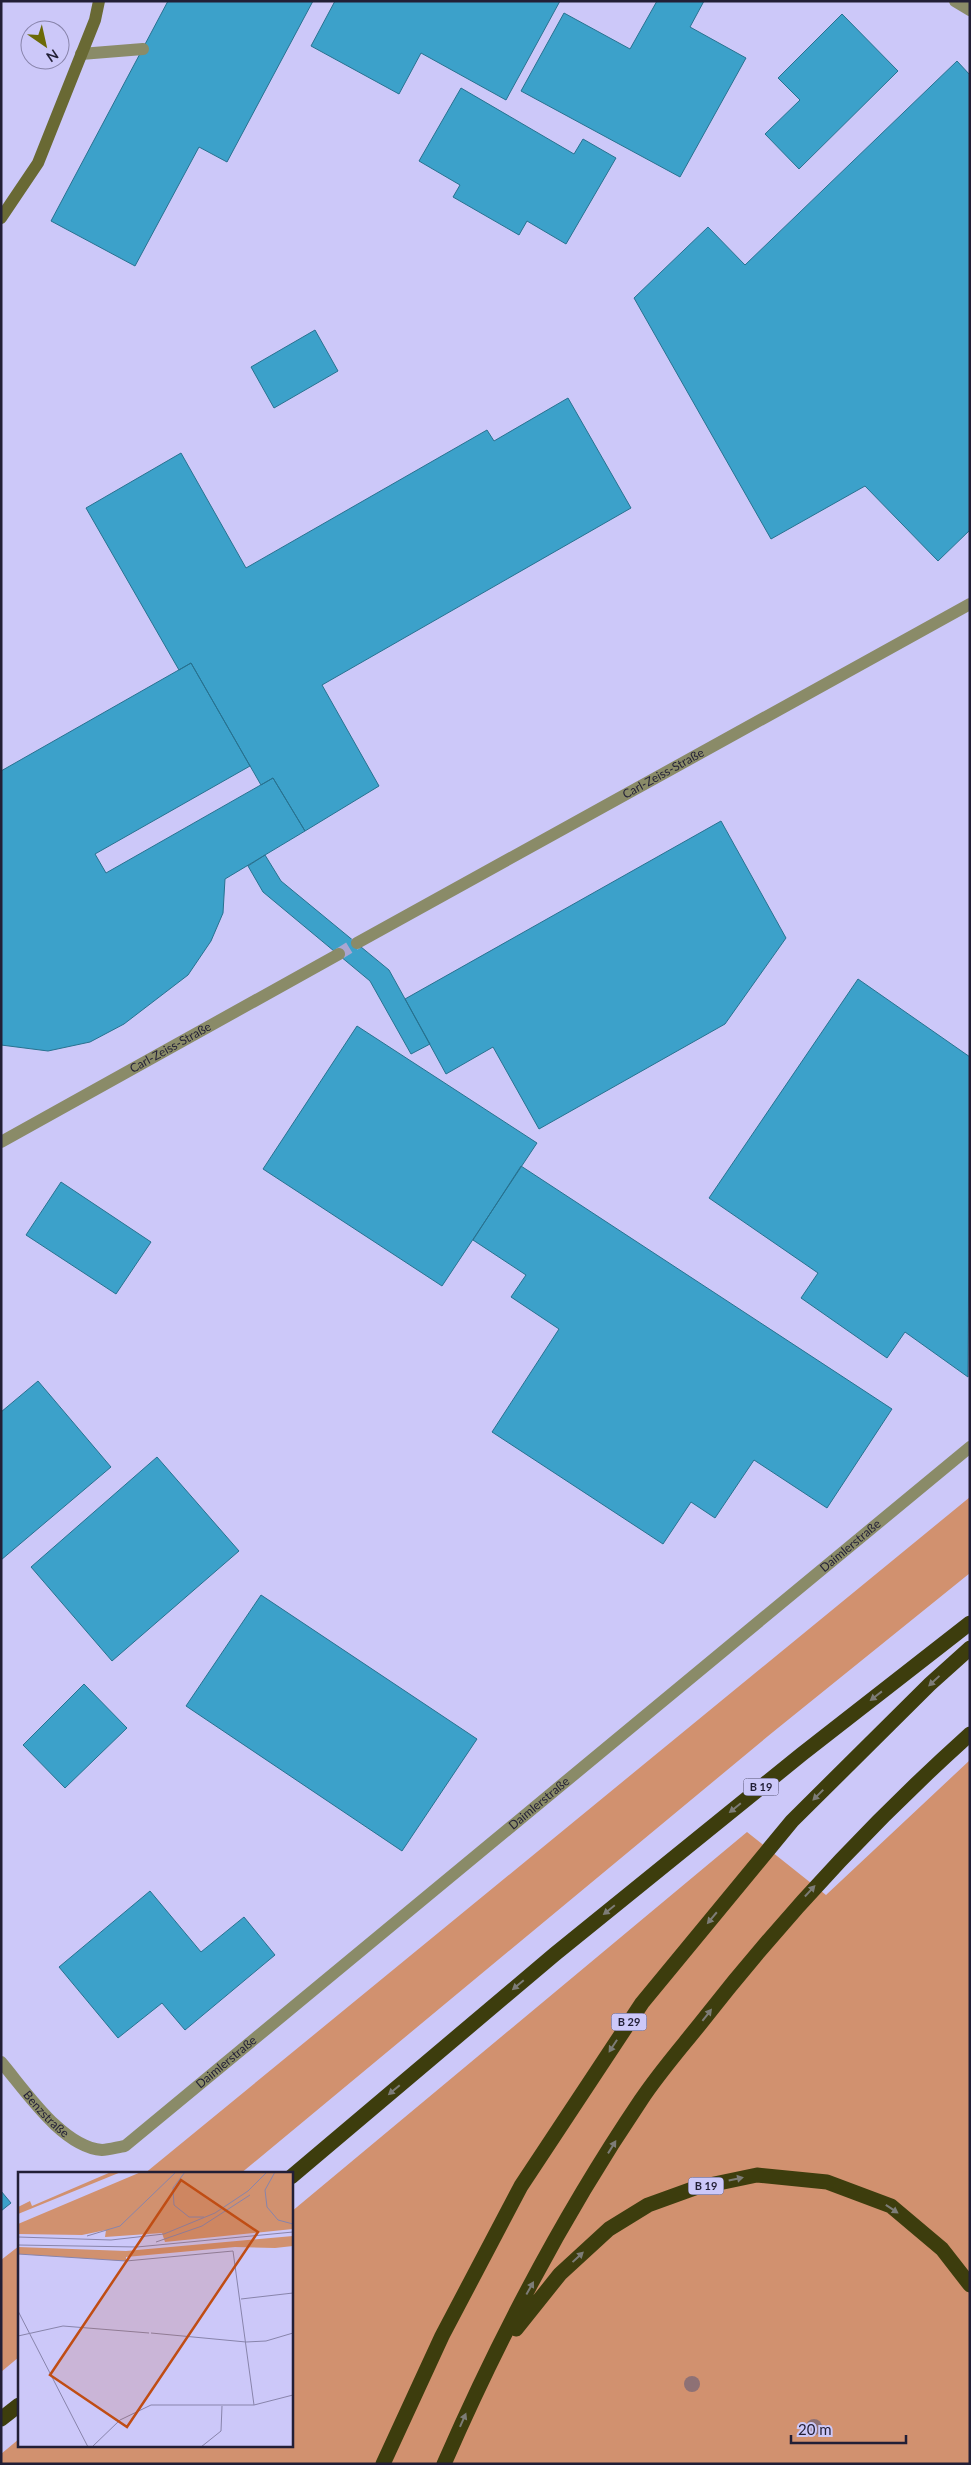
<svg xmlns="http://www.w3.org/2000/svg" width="971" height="2465" viewBox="0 0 971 2465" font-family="Lato,sans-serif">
  <rect width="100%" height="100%" fill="#ccc8f9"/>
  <path fill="#d1916f" d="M970,1497v76l-197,159 -533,442h-96z
    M970,1760v704h-969v-10l18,-15v7h272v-234l456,-380 79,63z
    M19,2246v111l-18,15v-112z"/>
  <path fill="#3ca1ca" stroke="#287290" d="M168,1h145l-86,161 -28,-15 -64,119 -84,-45z
    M335,1h225l-54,99 -85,-47 -22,41 -88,-48z
    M657,1h47l-14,26 56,31 -66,119 -159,-86 43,-78 66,36z
    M842,14l56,57 -99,98 -34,-35 35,-34 -22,-22z
    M957,61l13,14v455l-32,31 -73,-75 -94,53 -137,-241 74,-71 37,38z
    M461,88l113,66 9,-15 33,19 -50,86 -39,-23 -8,14 -66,-38 7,-12 -41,-24z
    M315,330l23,41 -64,37 -23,-41z
    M568,398l63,110 -309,177 57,101 -74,45 -32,-53 -12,7 -70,-122 -12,7 -93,-162 95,-55 65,115 241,-138 7,11z
    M191,663l59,103 -155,88 11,19 167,-95 32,53 -80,48 -2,34 -12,28 -23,34 -64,49 -34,18 -42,9 -47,-6v-274z
    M721,821l65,117 -61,86 -186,105 -46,-82 -47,27 -41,-75z
    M265,855l16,26 108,89 41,74 -19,10 -41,-73 -107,-89 -15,-26z
    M858,979l112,78 -2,320 -63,-45 -18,26 -86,-60 17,-25 -109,-75z
    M357,1026l180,117 -95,143 -179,-117z
    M521,1166l371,243 -65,99 -73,-48 -39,58 -24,-16 -28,42 -171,-112 67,-103 -48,-32 15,-22 -53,-35z
    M61,1182l90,60 -35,52 -90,-59z
    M38,1381l73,86 -110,93v-148z
    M157,1457l82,94 -127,110 -81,-94z
    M261,1595l216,144 -75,112 -216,-145z
    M84,1684l43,44 -62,60 -42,-43z
    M150,1891l51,61 43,-35 31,38 -90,75 -23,-27 -44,35 -59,-71z
    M1,2191l10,12 -10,8z"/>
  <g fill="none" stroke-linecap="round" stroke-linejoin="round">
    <path stroke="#aaa6d2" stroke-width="12" stroke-dasharray="12 6" stroke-linecap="butt" d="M339,954l18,-11"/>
    <path stroke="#8a8b68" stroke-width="12" d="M81,54l62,-5"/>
    <g stroke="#8a8b68" stroke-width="12">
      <path d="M955,1l15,9"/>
      <path id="s1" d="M357,943l613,-339"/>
      <path id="s2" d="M1,1142l338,-188"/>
      <path id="s3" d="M1,2062c24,28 61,85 101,88 7,0 16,-3 23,-4l845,-699"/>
    </g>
    <path stroke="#696934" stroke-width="12" d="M1,218l37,-55 57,-143 4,-19"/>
    <path stroke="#3d3d0d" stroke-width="15" d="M291,2177l264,-223 247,-200 168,-131
      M516,2329l44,-55 49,-45 39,-24 47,-17 62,-13 70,7 64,24 51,43 28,36
      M1,2419l18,-14
      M383,2464l59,-128 79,-150 121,-183 150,-182 138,-137 40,-36
      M444,2464c55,-126 120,-250 197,-364 18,-27 39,-51 59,-76 82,-105 171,-201 270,-290"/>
  </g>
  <g fill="#8e7175">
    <circle cx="692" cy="2384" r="8"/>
    <circle cx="814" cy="2427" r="8"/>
  </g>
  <defs><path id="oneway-solid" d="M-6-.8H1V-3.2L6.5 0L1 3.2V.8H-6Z" transform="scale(1.25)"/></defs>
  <g fill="#7d7c77">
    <use href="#oneway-solid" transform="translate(934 1681) rotate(137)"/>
    <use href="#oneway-solid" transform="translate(876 1696) rotate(142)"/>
    <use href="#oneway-solid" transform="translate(818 1795) rotate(135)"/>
    <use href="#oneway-solid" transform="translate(735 1808) rotate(141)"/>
    <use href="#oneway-solid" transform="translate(810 1891) rotate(-47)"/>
    <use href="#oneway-solid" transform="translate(609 1910) rotate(141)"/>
    <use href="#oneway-solid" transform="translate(712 1918) rotate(130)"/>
    <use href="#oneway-solid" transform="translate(518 1985) rotate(140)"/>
    <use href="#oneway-solid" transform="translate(707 2015) rotate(-52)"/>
    <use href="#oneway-solid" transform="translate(613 2046) rotate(123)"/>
    <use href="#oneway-solid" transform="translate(394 2090) rotate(140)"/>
    <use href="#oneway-solid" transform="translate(612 2147) rotate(-58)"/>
    <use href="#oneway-solid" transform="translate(736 2179) rotate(-12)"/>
    <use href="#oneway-solid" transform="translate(892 2209) rotate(34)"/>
    <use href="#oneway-solid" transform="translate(578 2257) rotate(-43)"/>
    <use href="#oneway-solid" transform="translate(530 2288) rotate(-61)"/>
    <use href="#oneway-solid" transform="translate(463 2420) rotate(-66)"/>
  </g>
  <g text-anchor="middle" stroke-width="5" stroke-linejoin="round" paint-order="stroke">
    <g fill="#ccc8f9" stroke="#555270" stroke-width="1">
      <rect x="743.5" y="1778.5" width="35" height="17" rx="4"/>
      <rect x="611.5" y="2013.5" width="35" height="17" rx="4"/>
      <rect x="688.5" y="2177.5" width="35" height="17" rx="4"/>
    </g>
    <g font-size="11" font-weight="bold" fill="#221f36">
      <text x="761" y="1791">B 19</text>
      <text x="629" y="2026">B 29</text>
      <text x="706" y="2190">B 19</text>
    </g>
    <g font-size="12" fill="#221f36" stroke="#ccc8f9">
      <text dy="4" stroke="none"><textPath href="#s1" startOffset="350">Carl-Zeiss-Straße</textPath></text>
      <text dy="4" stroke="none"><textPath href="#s2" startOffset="194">Carl-Zeiss-Straße</textPath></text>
      <text dy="4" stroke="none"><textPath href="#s3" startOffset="1102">Daimlerstraße</textPath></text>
      <text dy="4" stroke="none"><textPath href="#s3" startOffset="698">Daimlerstraße</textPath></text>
      <text dy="4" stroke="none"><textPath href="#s3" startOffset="292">Daimlerstraße</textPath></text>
      <text dy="4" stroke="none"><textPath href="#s3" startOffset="69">Benzstraße</textPath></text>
    </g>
  </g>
  <g transform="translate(18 2172)">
    <rect width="275" height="275" fill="#ccc8f9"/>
    <path d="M93,0h10l-103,42v-7l12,-6 2,5zM123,0h152v57l-128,13 -3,-9 -57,4 1,-7 -24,5 -64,-1v-10zM275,64v10l-18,2 -40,-1 -109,10v4l-108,-7v-7l108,4z" fill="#d1916f"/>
    <path fill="none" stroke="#8884ab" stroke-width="1" d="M167,0l-12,16 1,17 15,12h15M257,0l-10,18 2,17 11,13 15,4M69,64l33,-10 56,-54M0,65l93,3 53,-6 51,-21 33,-22 19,-19M138,70l46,-16 48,-31M0,73l119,2 156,-15M0,82l108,7 107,-10 21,154M223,127l52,-6M0,139l70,136M133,161l95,9 20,-1 27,-8M0,164l45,-10 86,7M74,275l28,-27 31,-15h103l39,-10M183,275l20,-16 1,-25"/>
    <path fill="#c04d14" fill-opacity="0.15" stroke="#c04d14" stroke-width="2.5" d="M163,8l77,52 -131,195 -77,-52z"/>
    <rect width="275" height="275" fill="none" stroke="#221f36" stroke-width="2.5"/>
  </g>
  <rect width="971" height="2465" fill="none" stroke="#221f36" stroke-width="5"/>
  <g transform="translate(45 45) rotate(146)"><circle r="24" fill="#ccc8f9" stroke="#8884ab"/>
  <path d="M0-4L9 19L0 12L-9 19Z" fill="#6c6a08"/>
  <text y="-8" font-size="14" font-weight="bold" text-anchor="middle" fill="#221f36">N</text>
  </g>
  <path d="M791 2435v8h115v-8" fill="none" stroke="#221f36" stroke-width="2.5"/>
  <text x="798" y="2435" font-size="15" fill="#221f36" stroke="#ccc8f9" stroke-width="4" paint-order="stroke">20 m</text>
</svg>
